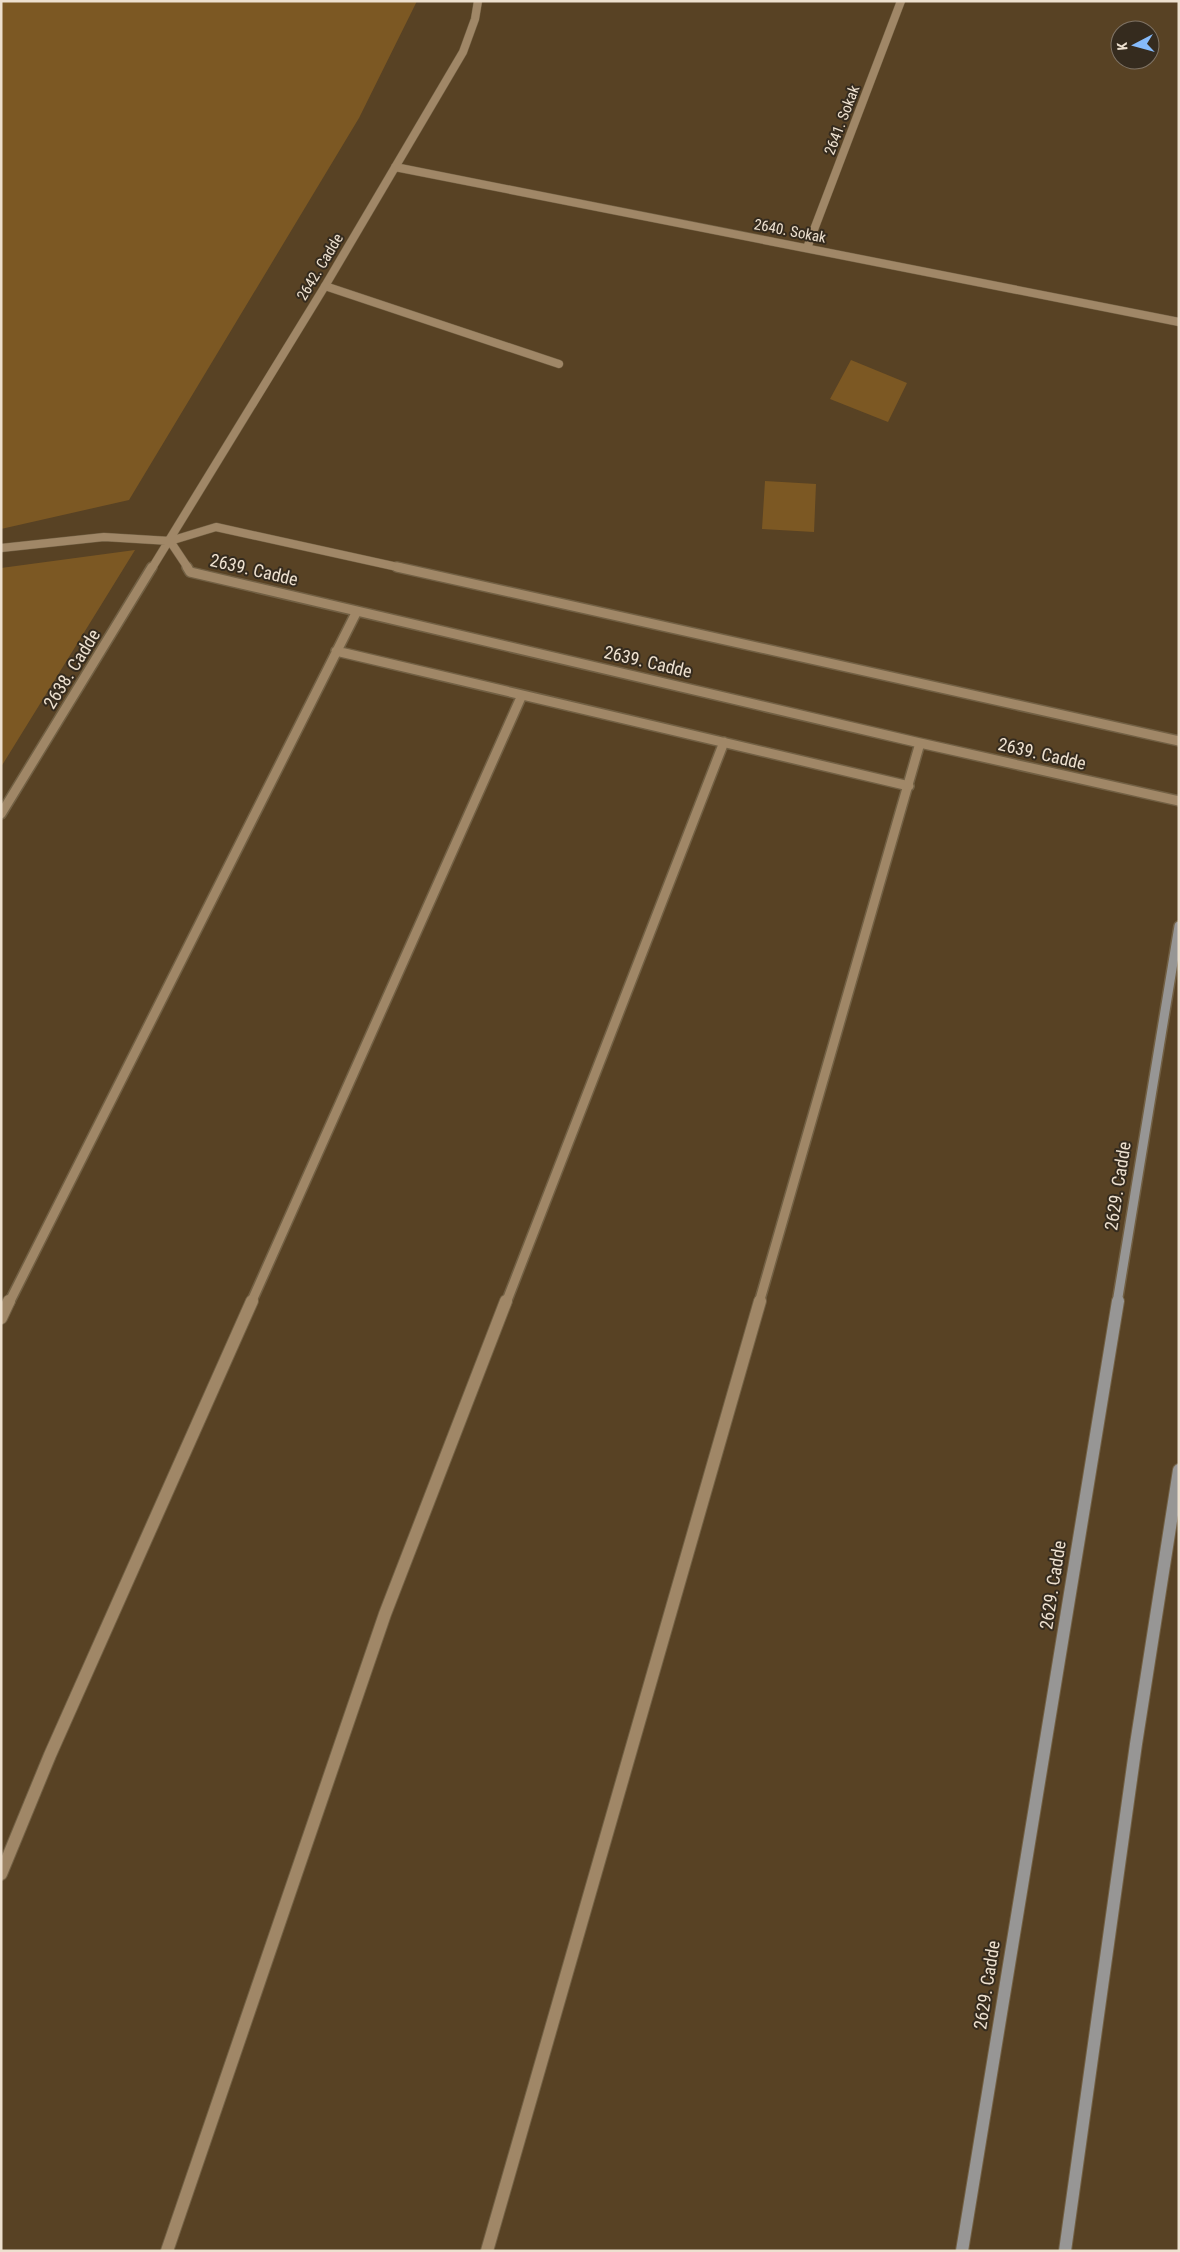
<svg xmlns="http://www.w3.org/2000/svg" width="1180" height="2252" viewBox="0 0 1180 2252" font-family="'Roboto Condensed',sans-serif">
  <rect width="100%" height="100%" fill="#584224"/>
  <path fill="#7c5823" d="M1,1h416l-58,117 -230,382 -128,29z
    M851,360l56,23 -19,39 -58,-23z
    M765,481l51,3 -2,48 -52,-3z
    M135,550l-134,217v-199z"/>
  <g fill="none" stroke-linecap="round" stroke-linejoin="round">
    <defs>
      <path id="service" d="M325,286l234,78"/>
      <path id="minor-far2" d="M395,167l784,155
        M807,248l94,-247
        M170,541l18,27
        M1,548l103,-11 66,4 46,-14 186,41
        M152,568l173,-282 138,-234 12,-33 3,-18"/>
      <path id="minor-far1" d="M187,567l3,5 730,171 259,58
        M397,567l782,174
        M336,651l573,135
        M1,814l151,-247
        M9,1303l348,-692
        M251,1303l271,-608
        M506,1303l218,-561
        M759,1303l161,-560"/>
      <path id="minor" d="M1,1318l8,-17
        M1,1874l49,-119 202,-454
        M167,2251l218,-637 121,-313
        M487,2251l273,-950"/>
      <path id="secondary-far1" d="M1117,1303l62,-377"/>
      <path id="secondary" d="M962,2251l156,-950
        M1065,2251l71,-507 43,-274"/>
    </defs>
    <use href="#service" stroke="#726044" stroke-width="9"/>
    <use href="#minor-far2" stroke="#726044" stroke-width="9"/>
    <use href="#minor-far1" stroke="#726044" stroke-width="12"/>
    <use href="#minor" stroke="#726044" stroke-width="14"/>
    <use href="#secondary-far1" stroke="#726044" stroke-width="12"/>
    <use href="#secondary" stroke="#726044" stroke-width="14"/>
    <use href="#service" stroke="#a08767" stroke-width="8"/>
    <use href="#minor-far2" stroke="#a08767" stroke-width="8"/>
    <use href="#minor-far1" stroke="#a08767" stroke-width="9"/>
    <use href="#minor" stroke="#a08767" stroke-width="12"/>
    <use href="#secondary-far1" stroke="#979695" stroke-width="9"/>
    <use href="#secondary" stroke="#979695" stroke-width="12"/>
  </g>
  <g text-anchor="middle" stroke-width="4" stroke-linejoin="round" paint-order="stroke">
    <g font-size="15" fill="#ede0cf" stroke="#352b1e">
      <text transform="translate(842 120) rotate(-69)" y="5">2641. Sokak</text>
      <text transform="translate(790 231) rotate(11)" y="5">2640. Sokak</text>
      <text transform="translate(320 267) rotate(-59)" y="5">2642. Cadde</text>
    </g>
    <g font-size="18" fill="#ede0cf" stroke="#352b1e">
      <text transform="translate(254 570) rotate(13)" y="6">2639. Cadde</text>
      <text transform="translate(648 662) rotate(13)" y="6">2639. Cadde</text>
      <text transform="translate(72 669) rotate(-58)" y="6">2638. Cadde</text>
      <text transform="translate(1042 754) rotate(13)" y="6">2639. Cadde</text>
      <text transform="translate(1118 1186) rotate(-81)" y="6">2629. Cadde</text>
      <text transform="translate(1053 1585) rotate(-81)" y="6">2629. Cadde</text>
      <text transform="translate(987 1985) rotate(-81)" y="6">2629. Cadde</text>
    </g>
  </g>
  <rect width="1180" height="2252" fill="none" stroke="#ede0cf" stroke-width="5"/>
  <g transform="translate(1135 45) rotate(264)"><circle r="24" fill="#352b1e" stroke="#7f7365"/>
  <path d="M0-4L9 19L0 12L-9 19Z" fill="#86bbfb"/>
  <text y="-8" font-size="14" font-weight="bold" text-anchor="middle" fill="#ede0cf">K</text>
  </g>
</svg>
